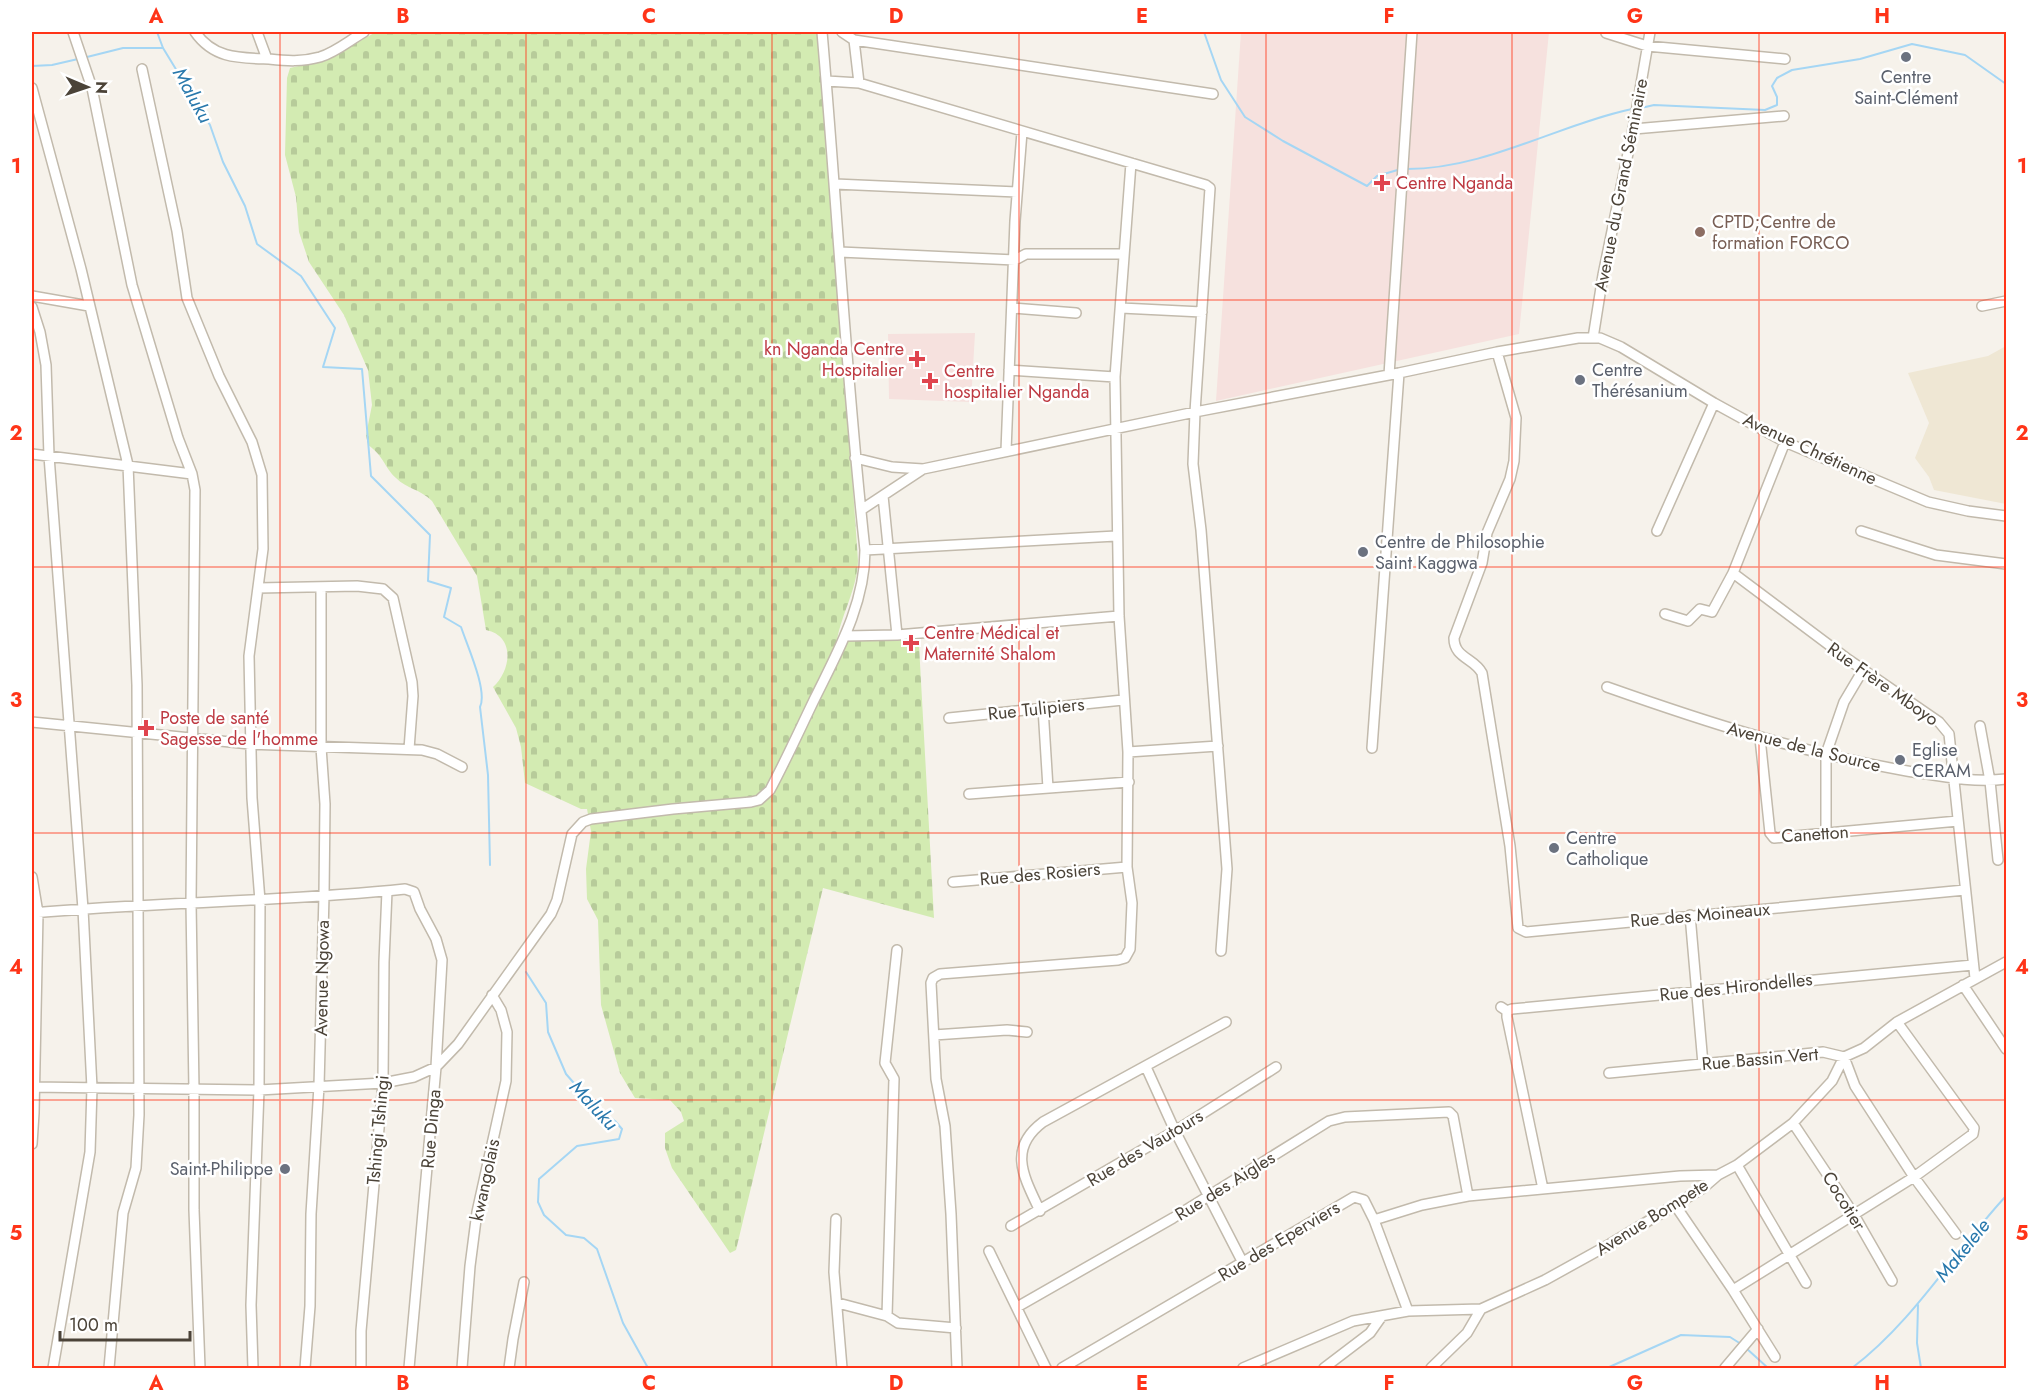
<svg xmlns="http://www.w3.org/2000/svg" width="2038" height="1400" viewBox="0 0 2038 1400" font-family="Jost,sans-serif">
  <defs>
    <pattern id="cemetery-stones" width="16" height="16" patternUnits="userSpaceOnUse" patternTransform="scale(1.5)"><rect width="16" height="16" fill="#d3ebb2"/><path d="M2 7V4a2 2 0 0 1 4 0v3zM10 15v-3a2 2 0 0 1 4 0v3z" fill="#b7cb9a"/></pattern>
  </defs>
  <rect width="100%" height="100%" fill="#f6f2eb"/>
  <path fill="#efe7d4" d="M2006,346v158l-72,-14 -5,-13 -14,-19 14,-35 -21,-50 80,-17z"/>
  <path fill="#f6e1de" d="M1241,32h308l-30,302 -303,67z
    M975,333l-4,69 -82,-3 -1,-65z"/>
  <path fill="url(#cemetery-stones)" d="M376,32h441l11,96 30,433c-1,28 -16,52 -21,79l66,-2 1,7h15l15,273 -111,-30 -87,362 -6,3 -58,-85 -7,-20v-15l19,-12 -3,-9 -11,-12 -35,-2 -15,-25 -19,-68 -3,-85 -11,-21 -1,-30 5,-38 -4,-22h-6l-56,-26 -4,-36 -5,-19 -23,-41c18,-16 23,-51 -7,-57l-9,-54 -45,-75c-12,-12 -25,-12 -36,-23 -12,-11 -12,-22 -28,-33l-2,-10 6,-30 -4,-35 -24,-55 -35,-53 -10,-30 -3,-35 -11,-42 2,-77 3,-10 30,-7 15,-6z"/>
  <g fill="none" stroke-linecap="round" stroke-linejoin="round">
    <path stroke="#a5d6f4" stroke-width="2" d="M157,32l6,16 47,77 13,37 22,44 12,38 44,32 34,52 -12,39 39,2 9,107 59,59 -2,46 23,7 -7,29 17,10c6,18 27,64 19,80l8,68 2,90
      M1204,32l17,48 24,37 38,24 84,45 10,-10 24,-7
      M83,58l40,-10h40
      M32,66l20,-1 26,-6
      M1641,108l13,-3 111,5 12,-5v-8l-5,-11 5,-8 15,-8 68,-11 52,-15 53,11 41,29
      M1407,169c79,0 150,-44 225,-60
      M526,972l20,31 2,29 18,42 28,32 21,15 7,8 -3,10 -42,7 -38,33 -1,23 6,13 22,20 18,3 13,11 26,74 25,45
      M1918,1305l-1,38 4,25
      M1746,1348l22,20
      M1607,1368l74,-33 49,2 11,7
      M1852,1368c62,-47 102,-116 154,-172"/>
    <defs>
      <path id="minor" d="M73,32l19,56 40,197 46,153 14,36 3,16 -4,413 3,187v120l6,158
        M195,32c19,27 44,26 74,27 18,2 33,3 51,-2 16,-5 30,-17 44,-25
        M257,32l10,27
        M842,32l12,8 5,43
        M1606,33l41,13 138,13
        M854,40l359,54
        M142,69l35,162 10,67 32,78 33,66 10,33 1,74 -14,107 3,142 8,103 -1,189 -8,215 2,63
        M827,81l32,2 347,102 4,3 -15,224 -2,52 8,66 26,339 -6,82
        M32,88l49,181 47,196 9,220 2,430 -3,53 -13,45 -14,155
        M1634,129l150,-13
        M835,184l182,8
        M840,252l175,8 11,-6h98
        M32,296l57,10
        M1982,306l24,-5
        M32,307l8,25 6,33 3,91 34,453 9,179 -2,64 -37,216
        M1012,308l64,5
        M1121,308l81,4
        M1593,338l10,-63 31,-151 16,-92
        M1497,352l19,66 -2,43 -4,18 -23,54 -5,30 -28,75c0,20 20,20 28,35l28,173 8,82 8,4 439,-42
        M1009,370l106,7
        M1389,375l23,-343
        M1785,442l-52,131 116,87 90,62 10,12 26,244
        M1006,451l9,-230 7,-89
        M32,454l160,20
        M855,458l37,9 31,2 272,-57 204,-39 98,-21 81,-14h22l21,9 93,56 71,39 143,60 40,9 38,5
        M883,496l14,139
        M861,510l62,-41
        M1657,531l57,-128
        M1861,531l75,24 70,9
        M865,550l251,-14
        M258,588l99,-2 26,3 10,9 19,84 1,14 -4,53
        M1665,614l23,7 12,-12 12,3 21,-39
        M845,636l52,-1 222,-19
        M1607,687c99,35 195,66 300,84 33,5 66,12 99,8
        M1043,708l5,80
        M949,718l174,-18
        M32,722l218,22 172,6 15,4 25,13
        M1980,726l10,55 8,79
        M1760,738l10,95 4,5 184,-17
        M1372,748l27,-375
        M1128,752l90,-6
        M969,794l160,-12
        M1826,834v-80l18,-52 19,-32
        M32,877l6,36 -4,200 -2,31
        M953,882l174,-15
        M32,913c124,-11 249,-11 373,-24l9,3 6,17 16,30 6,21 -6,107 -27,301
        M1690,915l13,149
        M1963,985l43,64
        M1501,1007l6,4 5,-2 461,-44
        M1507,1011v6l36,172
        M934,1035l73,-5 20,2
        M1146,1067l29,64 68,132
        M1609,1073l214,-21 21,5 11,29 59,91 42,57
        M32,1087l227,3 124,-7 31,-6 22,-10 22,-23 93,-130 6,-14 15,-66 11,-12 8,-3 82,-10 78,-7 8,-2 11,-10c16,-30 30,-61 45,-92 23,-47 50,-94 50,-148 -19,-172 -28,-346 -43,-518
        M1793,1123l60,90 39,68
        M1737,1165l69,118
        M1675,1205l58,85 42,67
        M1040,1211c-16,-34 -33,-62 3,-89l183,-100
        M836,1219l-2,53 8,96
        M1374,1220l34,91
        M1011,1226l164,-95 101,-64
        M989,1251l57,117
        M1733,1290l181,-113 59,-43 1,-6 -77,-106
        M838,1303l49,13 11,7 58,5
        M1017,1307l156,-89 156,-97 16,-4 104,-5 4,4 15,80
        M887,1316l7,-237 -9,-16 12,-113
        M305,1368l5,-62 1,-92 8,-128 5,-191 1,-91 -4,-57v-160
        M361,1368v-37l22,-248 1,-121 3,-71
        M462,1368l8,-102 7,-54 29,-131 1,-49 -6,-22 -9,-15
        M509,1368l4,-29 11,-57
        M957,1368l-6,-154 -6,-88 -9,-47 -5,-96 2,-5 7,-4 178,-14 7,-2 5,-9 2,-46 -5,-36 1,-115 -9,-136 -4,-239 16,-214
        M1062,1368l292,-171 10,3 10,20 48,-15 46,-9 212,-20 38,-1
        M1243,1368l110,-47 55,-10 73,-2 64,-29 65,-36 93,-56 15,-13 19,-10 56,-42 39,-42 12,-24 20,-9 33,-26 109,-60
        M1324,1368l46,-35 12,-17
        M1431,1368l36,-35 14,-24
        M1725,1368l33,-39"/>
    </defs>
    <use href="#minor" stroke="#c2baac" stroke-width="12"/>
    <use href="#minor" stroke="#fff" stroke-width="9"/>
  </g>
  <path fill="none" stroke="#ff3418" stroke-width="1.5" stroke-opacity="0.55" d="M280,32v1336M526,32v1336M772,32v1336M1019,32v1336M1266,32v1336M1512,32v1336M1759,32v1336M32,300h1974M32,567h1974M32,833h1974M32,1100h1974"/>
  <g fill="#6b7280" stroke="#fff" stroke-width="2">
    <circle cx="1906" cy="57" r="6"/>
    <circle cx="1580" cy="380" r="6"/>
    <circle cx="1363" cy="552" r="6"/>
    <circle cx="1900" cy="760" r="6"/>
    <circle cx="1554" cy="848" r="6"/>
    <circle cx="285" cy="1169" r="6"/>
  </g>
  <g fill="#e0444e" stroke="#fff" stroke-width="2">
    <path d="M1379 174h6v6h6v6h-6v6h-6v-6h-6v-6h6z"/>
    <path d="M914 350h6v6h6v6h-6v6h-6v-6h-6v-6h6z"/>
    <path d="M927 372h6v6h6v6h-6v6h-6v-6h-6v-6h6z"/>
    <path d="M908 634h6v6h6v6h-6v6h-6v-6h-6v-6h6z"/>
    <path d="M143 719h6v6h6v6h-6v6h-6v-6h-6v-6h6z"/>
  </g>
  <circle fill="#8d6e63" stroke="#fff" stroke-width="2" cx="1700" cy="232" r="6"/>
  <g text-anchor="middle" stroke-width="5" stroke-linejoin="round" paint-order="stroke">
    <g font-size="18" fill="#5b616d" stroke="#fff" text-anchor="start">
      <text x="1906" y="83" text-anchor="middle">Centre<tspan x="1906" dy="21">Saint-Clément</tspan></text>
      <text x="1592" y="376">Centre<tspan x="1592" dy="21">Thérésanium</tspan></text>
      <text x="1375" y="548">Centre de Philosophie<tspan x="1375" dy="21">Saint Kaggwa</tspan></text>
      <text x="1912" y="756">Eglise<tspan x="1912" dy="21">CERAM</tspan></text>
      <text x="1566" y="844">Centre<tspan x="1566" dy="21">Catholique</tspan></text>
      <text x="273" y="1175" text-anchor="end">Saint-Philippe</text>
    </g>
    <g font-size="18" fill="#be3a42" stroke="#fff" text-anchor="start">
      <text x="1396" y="189">Centre Nganda</text>
      <text x="904" y="355" text-anchor="end">kn Nganda Centre<tspan x="904" dy="21">Hospitalier</tspan></text>
      <text x="944" y="377">Centre<tspan x="944" dy="21">hospitalier Nganda</tspan></text>
      <text x="924" y="639">Centre Médical et<tspan x="924" dy="21">Maternité Shalom</tspan></text>
      <text x="160" y="724">Poste de santé<tspan x="160" dy="21">Sagesse de l'homme</tspan></text>
    </g>
    <g font-size="18" fill="#4b4338" stroke="#fff">
      <text transform="translate(1621 185) rotate(-79)" y="6">Avenue du Grand Séminaire</text>
      <text transform="translate(1810 449) rotate(25)" y="6">Avenue Chrétienne</text>
      <text transform="translate(1883 684) rotate(35)" y="6">Rue Frère Mboyo</text>
      <text transform="translate(1036 709) rotate(-6)" y="6">Rue Tulipiers</text>
      <text transform="translate(1804 747) rotate(14)" y="6">Avenue de la Source</text>
      <text transform="translate(1815 834) rotate(-4)" y="6">Canetton</text>
      <text transform="translate(1040 874) rotate(-5)" y="6">Rue des Rosiers</text>
      <text transform="translate(1700 915) rotate(-5)" y="6">Rue des Moineaux</text>
      <text transform="translate(322 978) rotate(-89)" y="6">Avenue Ngowa</text>
      <text transform="translate(1736 987) rotate(-6)" y="6">Rue des Hirondelles</text>
      <text transform="translate(1760 1059) rotate(-5)" y="6">Rue Bassin Vert</text>
      <text transform="translate(431 1129) rotate(-85)" y="6">Rue Dinga</text>
      <text transform="translate(378 1130) rotate(-85)" y="6">Tshingi Tshingi</text>
      <text transform="translate(1145 1148) rotate(-31)" y="6">Rue des Vautours</text>
      <text transform="translate(485 1180) rotate(-78)" y="6">kwangolais</text>
      <text transform="translate(1225 1186) rotate(-32)" y="6">Rue des Aigles</text>
      <text transform="translate(1844 1201) rotate(58)" y="6">Cocotier</text>
      <text transform="translate(1652 1217) rotate(-32)" y="6">Avenue Bompete</text>
      <text transform="translate(1279 1241) rotate(-31)" y="6">Rue des Eperviers</text>
    </g>
    <g font-size="18" fill="#785e54" stroke="#fff" text-anchor="start">
      <text x="1712" y="228">CPTD;Centre de<tspan x="1712" dy="21">formation FORCO</tspan></text>
    </g>
    <g font-size="20" font-style="italic" fill="#2878ac" stroke="#fff">
      <text transform="translate(193 95) rotate(61)" y="7">Maluku</text>
      <text transform="translate(594 1105) rotate(47)" y="7">Maluku</text>
      <text transform="translate(1962 1250) rotate(-51)" y="7">Makelele</text>
    </g>
  </g>
  <rect width="2038" height="1400" fill="none" stroke="#ffffff" stroke-width="66"/>
  <g transform="translate(87 87) rotate(92)" stroke="#ffffff" stroke-width="4.5" paint-order="stroke">
  <path d="M0-4.5L10 22L0 15L-10 22Z" fill="#4b4338"/>
  <text y="-9" font-size="16" font-weight="bold" text-anchor="middle" fill="#4b4338">N</text>
  </g>
  <path d="M60 1331v9h130v-9" fill="none" stroke="#4b4338" stroke-width="3"/>
  <text x="69" y="1331" font-size="18" fill="#4b4338" stroke="#ffffff" stroke-width="4.5" paint-order="stroke">100 m</text>
  <rect x="33" y="33" width="1972" height="1334" fill="none" stroke="#ff3418" stroke-width="2"/>
  <g font-size="20" text-anchor="middle" font-weight="bold" fill="#ff3418">
    <text x="156" y="23">A</text>
    <text x="403" y="23">B</text>
    <text x="649" y="23">C</text>
    <text x="896" y="23">D</text>
    <text x="1142" y="23">E</text>
    <text x="1389" y="23">F</text>
    <text x="1635" y="23">G</text>
    <text x="1882" y="23">H</text>
    <text x="16" y="173">1</text>
    <text x="2022" y="173">1</text>
    <text x="16" y="440">2</text>
    <text x="2022" y="440">2</text>
    <text x="16" y="707">3</text>
    <text x="2022" y="707">3</text>
    <text x="16" y="974">4</text>
    <text x="2022" y="974">4</text>
    <text x="16" y="1240">5</text>
    <text x="2022" y="1240">5</text>
    <text x="156" y="1390">A</text>
    <text x="403" y="1390">B</text>
    <text x="649" y="1390">C</text>
    <text x="896" y="1390">D</text>
    <text x="1142" y="1390">E</text>
    <text x="1389" y="1390">F</text>
    <text x="1635" y="1390">G</text>
    <text x="1882" y="1390">H</text>
  </g>
</svg>
